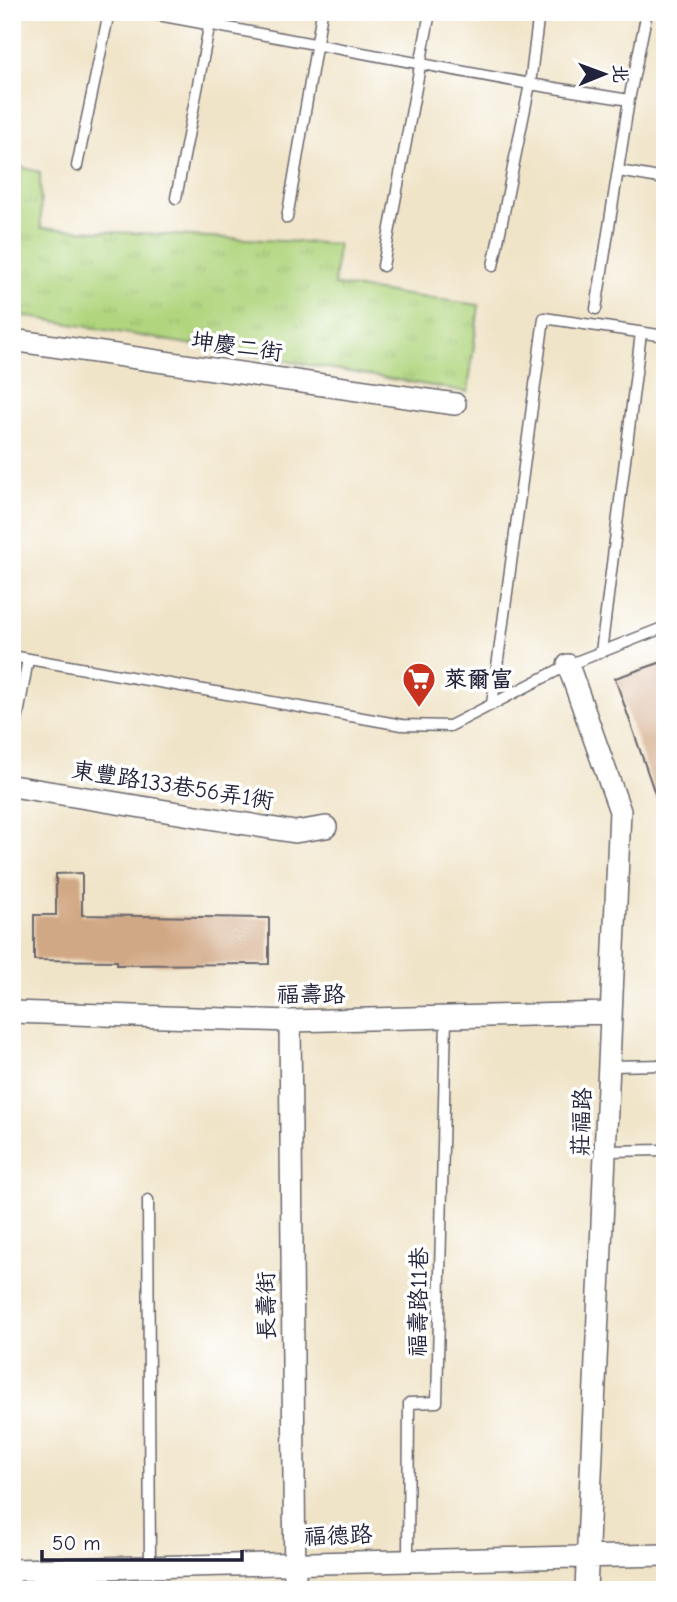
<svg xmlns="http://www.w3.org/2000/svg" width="677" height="1602" viewBox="0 0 677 1602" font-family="'Comic Neue','LXGW WenKai TC',sans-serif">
  <defs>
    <pattern id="grass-tufts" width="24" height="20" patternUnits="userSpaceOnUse" patternTransform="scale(1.75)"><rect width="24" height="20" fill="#b0d57e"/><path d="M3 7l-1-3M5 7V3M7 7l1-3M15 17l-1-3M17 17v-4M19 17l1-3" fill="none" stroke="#97b76e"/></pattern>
  </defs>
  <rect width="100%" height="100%" fill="#fff"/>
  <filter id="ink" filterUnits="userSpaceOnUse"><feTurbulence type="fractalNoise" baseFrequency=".0143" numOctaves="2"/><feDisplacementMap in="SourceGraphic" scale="14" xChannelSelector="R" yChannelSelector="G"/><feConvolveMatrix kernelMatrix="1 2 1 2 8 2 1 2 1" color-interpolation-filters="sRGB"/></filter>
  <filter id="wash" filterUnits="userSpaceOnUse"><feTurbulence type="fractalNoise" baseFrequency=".00686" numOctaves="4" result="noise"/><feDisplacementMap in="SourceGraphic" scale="28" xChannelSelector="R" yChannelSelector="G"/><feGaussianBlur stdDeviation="1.57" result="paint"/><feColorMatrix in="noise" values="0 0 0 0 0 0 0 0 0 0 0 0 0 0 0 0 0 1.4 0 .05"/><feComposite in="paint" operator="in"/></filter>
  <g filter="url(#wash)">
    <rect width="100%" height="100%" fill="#f0e4c8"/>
    <path fill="url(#grass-tufts)" stroke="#697c5c" stroke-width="2" d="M12,165l28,7 1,56 297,16 -4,41 145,20 -11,87 -456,-78z"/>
    <g id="blocks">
      <path fill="#d1a885" d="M665,661v150h-4l-46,-133z
        M82,873v42l187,3v46l-152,1v-4l-83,-1v-45h22v-41z"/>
    </g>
  </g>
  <g filter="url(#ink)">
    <use href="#blocks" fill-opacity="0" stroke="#6a666c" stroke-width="2"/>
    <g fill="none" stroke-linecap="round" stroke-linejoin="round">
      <defs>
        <path id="service" d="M142,12l388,72 99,16
          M77,166l32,-154
          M619,171l46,8
          M176,198l36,-186
          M287,218l35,-206
          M383,266l47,-254
          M493,266l37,-182 9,-72
          M596,309l33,-209 18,-88
          M601,652l40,-319
          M12,656l390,69 48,1 118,-61 97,-38
          M492,704l52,-386 121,18
          M12,749l16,-90
          M609,1066l56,-1
          M606,1151l59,-1
          M148,1200l2,367
          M408,1560l1,-157 28,-1 9,-384"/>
        <path id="minor" d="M12,340l443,64
          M568,665l52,146 -34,779
          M12,786l283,46 31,-5
          M12,1012l278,9 320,-8
          M290,1021l5,569
          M12,1570l653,-15
          M12,1588v2"/>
      </defs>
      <use href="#service" stroke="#6a666c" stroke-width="13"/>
      <use href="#minor" stroke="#6a666c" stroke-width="24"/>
      <use href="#service" stroke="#fff" stroke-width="10"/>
      <use href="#minor" stroke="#fff" stroke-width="21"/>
    </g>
  </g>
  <defs>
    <symbol id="supermarket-pin" viewBox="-11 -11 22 30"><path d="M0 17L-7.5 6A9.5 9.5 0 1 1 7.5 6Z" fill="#c8321e" stroke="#fff"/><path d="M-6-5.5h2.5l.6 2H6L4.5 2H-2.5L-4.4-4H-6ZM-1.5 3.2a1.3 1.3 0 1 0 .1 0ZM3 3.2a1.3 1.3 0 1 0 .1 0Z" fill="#fff"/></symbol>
  </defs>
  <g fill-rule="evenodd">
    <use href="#supermarket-pin" x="400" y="660" width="38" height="52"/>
  </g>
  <g text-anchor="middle" stroke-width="7" stroke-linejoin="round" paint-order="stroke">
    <g font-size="23" fill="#22223b" stroke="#fff">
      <text transform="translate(237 346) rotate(8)" y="8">坤慶二街</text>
      <text transform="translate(173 785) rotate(9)" y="8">東豐路133巷56弄1衖</text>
      <text x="311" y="1002">福壽路</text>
      <text transform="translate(581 1122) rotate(-88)" y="8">莊福路</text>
      <text transform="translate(418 1302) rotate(-89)" y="8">福壽路11巷</text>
      <text transform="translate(266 1306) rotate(-91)" y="8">長壽街</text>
      <text transform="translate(338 1535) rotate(-2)" y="8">福德路</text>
    </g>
    <g font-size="23" font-weight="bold" fill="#22223b" stroke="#fff" text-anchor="start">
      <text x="444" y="687">萊爾富</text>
    </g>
  </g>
  <rect width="677" height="1602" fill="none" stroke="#fff" stroke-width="42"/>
  <g transform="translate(604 74) rotate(89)" stroke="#ffffff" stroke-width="5" paint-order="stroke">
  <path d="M0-5L12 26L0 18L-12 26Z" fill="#22223b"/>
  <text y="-10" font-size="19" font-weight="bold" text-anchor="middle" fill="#22223b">北</text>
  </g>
  <path d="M42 1550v10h200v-10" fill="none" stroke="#22223b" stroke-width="3.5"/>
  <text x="52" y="1550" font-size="21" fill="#22223b" stroke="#ffffff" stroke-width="5" paint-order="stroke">50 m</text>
</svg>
